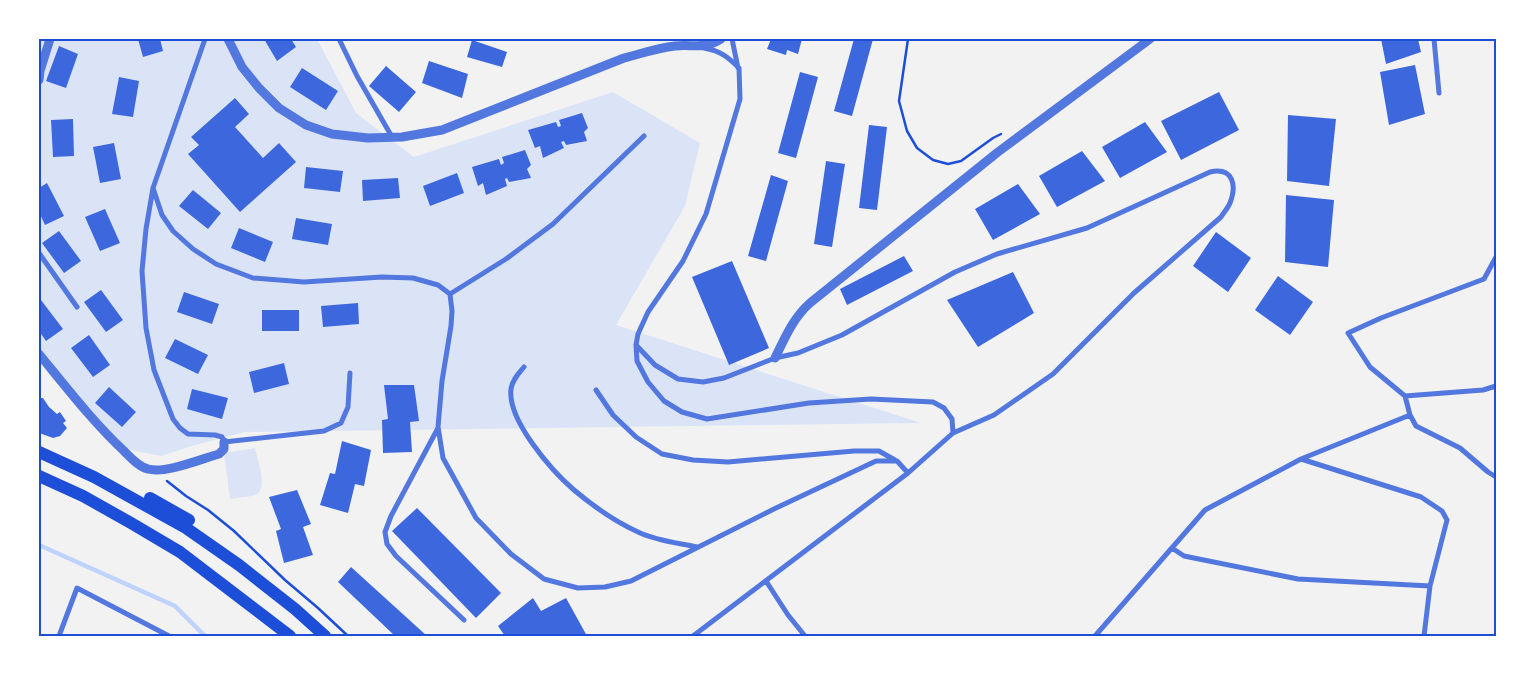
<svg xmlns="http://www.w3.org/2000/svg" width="1535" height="675" viewBox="0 0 1535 675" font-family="Karla,sans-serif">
  <rect width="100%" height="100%" fill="#f2f2f2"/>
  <path fill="#dbe4f7" d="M39,39h278l39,74 58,44 199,-65 87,51 -15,63 -69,119 305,98 -676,9 -50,13 -34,11 -41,-8 -81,-95z
    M255,448c2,11 13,38 2,46 -5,3 -21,4 -27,5l-6,-46z"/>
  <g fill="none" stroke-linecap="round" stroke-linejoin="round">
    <path stroke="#bfd3fe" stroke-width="4.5" d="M39,545l136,61 30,30"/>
  </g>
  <path fill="#3d67dc" d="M138,39h22l3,12 -20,6z
    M264,39h27l5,8 -19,14z
    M771,39h31l-4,15 -11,-4 -1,5 -19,-6z
    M854,39h19l-21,77 -18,-5z
    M1381,39h37l3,13 -35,12z
    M472,40l35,12 -5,15 -35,-10z
    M59,46l19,8 -12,34 -20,-7z
    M429,61l39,13 -6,24 -40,-15z
    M1415,65l10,49 -36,11 -9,-53z
    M386,66l30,26 -17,20 -30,-26z
    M302,68l36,23 -12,19 -36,-23z
    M800,72l18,5 -22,81 -18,-5z
    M119,77l20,4 -6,36 -21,-3z
    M1219,92l20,38 -58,30 -20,-39z
    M235,98l14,16 -14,13 28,31 16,-15 17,19 -56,50 -52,-58 11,-9 -8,-8z
    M582,113l6,15 -4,4 3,9 -21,4 -2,-4 -3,1 3,6 -21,10 -3,-12 -5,2 -7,-18 28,-8 2,5 3,-1 -2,-6z
    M1288,115l48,4 -7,67 -42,-5z
    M73,119l1,37 -21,1 -2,-37z
    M1145,122l22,30 -47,26 -18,-31z
    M869,125l18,2 -10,83 -18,-2z
    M114,143l7,36 -21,4 -7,-36z
    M525,150l6,15 -4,4 4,9 -22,4 -2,-4 -2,1 2,7 -21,9 -3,-12 -5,3 -6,-19 27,-8 2,6 3,-2 -2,-6z
    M1082,151l23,30 -48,26 -18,-31z
    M826,161l19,3 -13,83 -18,-3z
    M306,167l37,4 -3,21 -36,-4z
    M457,173l7,20 -34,13 -7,-20z
    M771,175l17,6 -22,80 -18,-5z
    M398,178l2,20 -37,3 -1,-21z
    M47,183l17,33 -19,9 -6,-13v-24z
    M1018,184l22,30 -47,26 -18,-31z
    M193,190l28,23 -13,16 -29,-23z
    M1286,195l48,5 -6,67 -43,-5z
    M105,209l15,34 -20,8 -15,-34z
    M296,218l36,6 -4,21 -36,-6z
    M239,228l34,14 -8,20 -34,-14z
    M59,231l22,30 -17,12 -22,-30z
    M1216,232l35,26 -23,34 -35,-26z
    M904,256l9,15 -66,34 -7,-16z
    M732,261l37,87 -40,17 -37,-88z
    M1013,272l21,41 -56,34 -31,-47z
    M1278,276l35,26 -23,33 -35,-25z
    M101,290l22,30 -17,12 -22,-30z
    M184,292l35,12 -7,20 -35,-12z
    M41,300l22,29 -17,12 -7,-10v-30z
    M358,303l1,21 -36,3 -2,-21z
    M262,310h37v21h-37z
    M89,335l21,30 -17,12 -22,-29z
    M175,339l33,16 -10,19 -33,-16z
    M284,363l5,21 -35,9 -5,-21z
    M384,385h30l5,36 -9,1 2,30 -29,1 -1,-33 6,-1z
    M109,387l27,25 -14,15 -27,-24z
    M192,389l36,9 -6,21 -35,-10z
    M39,398h4l6,9 8,7 3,-2 6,9 -3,2 4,5 -7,8 -7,2 -14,-5z
    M342,441l29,9 -7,36 -9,-2 -7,29 -28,-8 10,-32 5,1z
    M297,490l14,34 -8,3 10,28 -29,8 -8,-32 5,-2 -12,-32z
    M417,508l84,85 -25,25 -84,-87z
    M351,567l76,69h-32l-57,-54z
    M533,598l8,13 25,-13 21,38h-82l-7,-10z"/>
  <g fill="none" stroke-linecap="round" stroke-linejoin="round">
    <path stroke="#1d4ed8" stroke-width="2.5" d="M908,39l-9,62 8,30 10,17 16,12 15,4 13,-3 32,-23 8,-4
      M167,481l19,15 22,14 26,21 51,49 33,28 30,28"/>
    <path stroke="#5277de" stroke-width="5" d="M205,39l-52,149 -7,41 -4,42 4,57 8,42 19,49 7,9 8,6 27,1 7,2 2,5 100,-11 17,-8 7,-16 2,-34
      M339,39l18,37 35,61
      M732,39l6,29
      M1434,39l5,54
      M704,48c16,3 23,8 35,20l1,31 -34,115 -23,47 -35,51 -10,22 -2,11 1,16 11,21 16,19 18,11 25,7 102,-16 62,-4 62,3 11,6 8,11 1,14
      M153,188l9,27 11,16 20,18 23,15 37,14 51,4 78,-5 31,1 25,7 12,9 2,17 -1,15 -9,55 -4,46 5,31 33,60 35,36 33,25 34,9 27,-1 26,-6 145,-73 100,-47h21l11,12
      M39,253l38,54
      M450,294l56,-35 47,-35 91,-88
      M636,345l19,20 23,14 25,3 21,-4 51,-20 23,-5 44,-18 113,-63 42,-18 90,-26 123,-56c23,-5 27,13 20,31 -2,5 -6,9 -9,14l-87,76 -81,81 -59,41 -41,18 -45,40 -215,163
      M524,367c-5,6 -12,13 -13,22 -4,31 41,82 63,101 19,16 42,32 64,42 19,9 40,11 59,15
      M596,390l17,25 23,22 26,17 31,6 35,2 126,-11h25l16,9
      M1405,396l78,-6 13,-4
      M1410,415l6,11 44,22 28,24 8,5
      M438,428l-47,88 -6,16 2,12 9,12 68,64
      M1301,459l120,38 21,14 5,9 -17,66 -6,50
      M1172,548l12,8 114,23 132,7
      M766,581l22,34 17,21
      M59,636l18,-48 92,48
      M1095,636l110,-126 96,-51 109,-44 -5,-19 -35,-29 -22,-34 33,-15 103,-39 12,-22"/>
    <path stroke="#5277de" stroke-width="9" d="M228,39l14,28 17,21 20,20 27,17 26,9 36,4 34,-1 40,-7 182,-72c16,-4 33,-10 51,-12 18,-2 29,4 46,-7
      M39,80l1,-9 10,-32
      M39,354c27,33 54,68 85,97 7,7 15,16 24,18 17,5 53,-10 71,-15l5,-5v-7
      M775,358c10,-20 18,-40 35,-55l188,-151 152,-113"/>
    <path stroke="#1d4ed8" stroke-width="12" d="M39,452l55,25 92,51 53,37 56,44 30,27
      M39,476l44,20 48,27 49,29 110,84
      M150,498l39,22"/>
  </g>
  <rect width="1535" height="675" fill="none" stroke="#ffffff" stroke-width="80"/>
  <rect x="40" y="40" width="1455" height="595" fill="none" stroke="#1d4ed8" stroke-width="2"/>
</svg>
